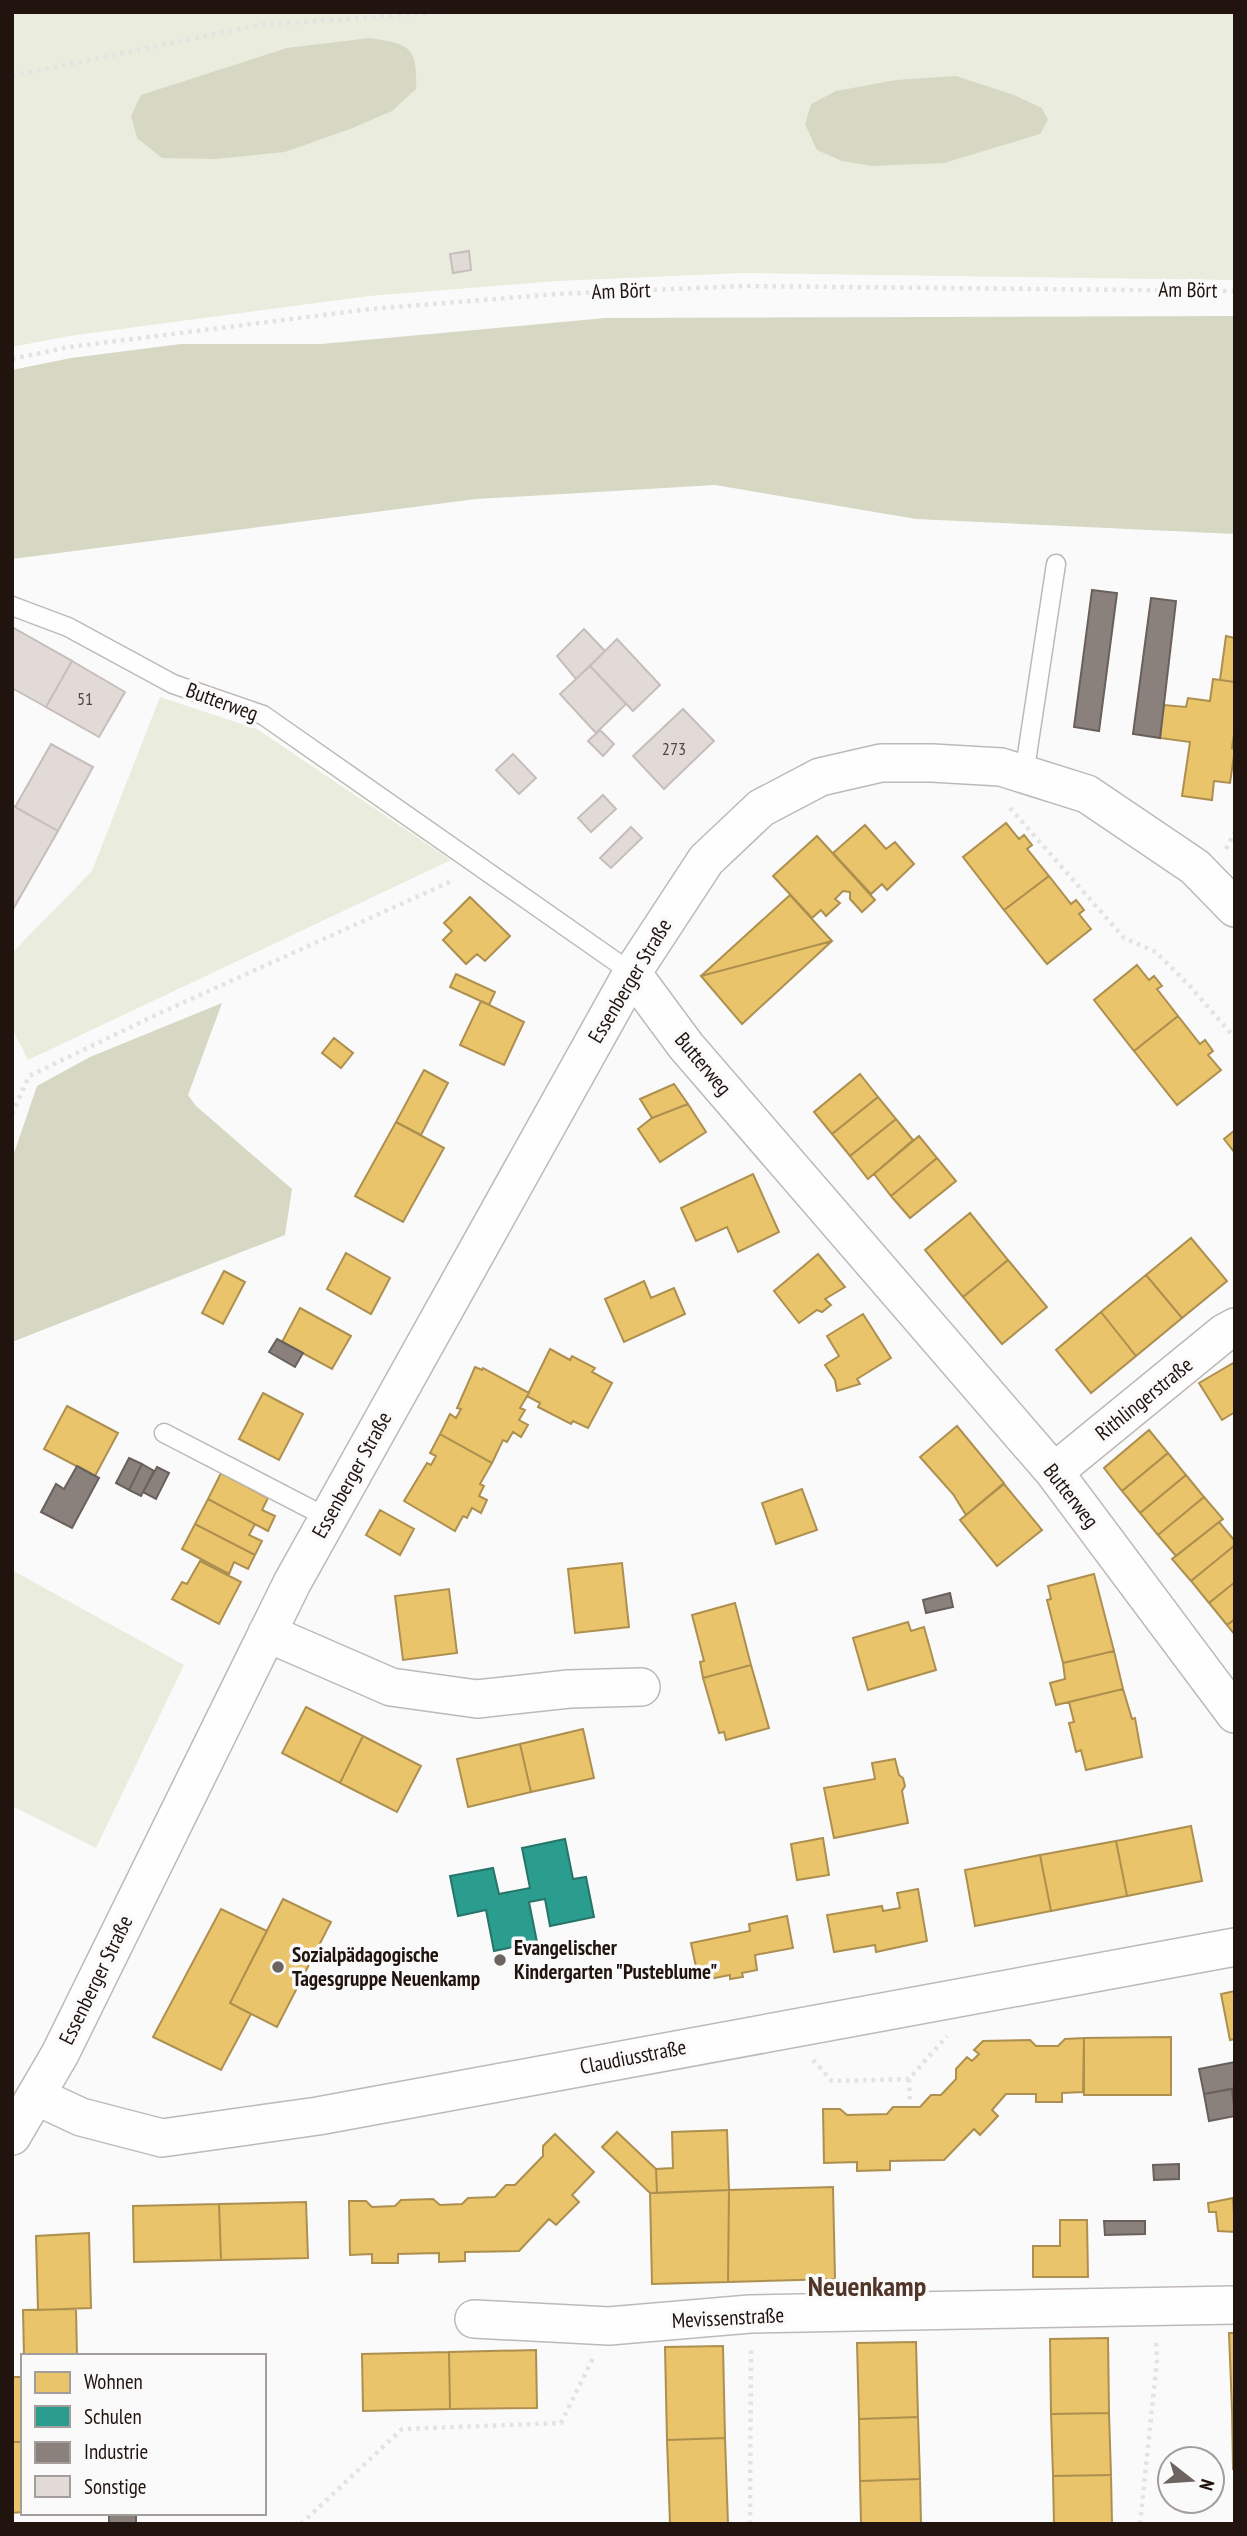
<svg xmlns="http://www.w3.org/2000/svg" width="1247" height="2536" viewBox="0 0 1247 2536" font-family="'PT Sans Narrow',sans-serif">
  <rect width="100%" height="100%" fill="#fafafa"/>
  <path fill="#eaecdd" d="M12,12h1223v268l-492,-7 -186,8 -188,15 -300,40 -57,11z
    M160,697l97,32 194,131 -423,200 -16,-32v-75l80,-82z
    M12,1570l172,95 -88,183 -84,-42z"/>
  <path fill="#d6d8c4" d="M370,38c39,6 48,8 46,51l-24,22 -42,18 -65,23 -70,7 -53,-1 -25,-20 -6,-22 10,-21 146,-47z
    M956,76l58,19 28,13 6,12 -8,14 -96,29 -72,3 -30,-5 -25,-11 -12,-26 6,-20 25,-13 60,-11z
    M1235,316v218l-319,-15 -201,-34 -239,14 -464,60v-189l59,-12 110,-14h140l284,-26z
    M222,1003l-34,92 8,11 96,83 -7,46 -273,107v-183l25,-73 53,-29z"/>
  <path fill="#e9c46a" stroke="#ad8f4f" stroke-width="2" d="M1226,636l9,2v44l-15,-2z
    M1213,679l22,3v46l-3,20 3,1 -5,34 -16,-2 -2,19 -30,-4 8,-54 -30,-4 4,-33 22,2 2,-9 22,3z
    M1006,823l13,16 5,-4 8,10 -5,4 22,27 -45,34 -41,-53z
    M865,825l21,24 9,-7 19,22 -27,26 -5,-6 -11,10 -38,-41z
    M817,836l58,64 -13,12 -12,-13v-7l-7,-1 -8,8 5,4 -14,13 -5,-6 -9,8 -39,-42z
    M1049,876l22,28 5,-4 8,10 -5,4 12,15 -44,35 -43,-54z
    M790,895l42,46 -131,35z
    M470,897l40,39 -25,25 -8,-7 -11,10 -23,-24 9,-9 -8,-8z
    M832,941l-90,83 -41,-48z
    M1137,965l12,15 5,-4 8,10 -5,3 21,27 -44,35 -40,-51z
    M456,974l39,18 -6,13 -39,-18z
    M481,1001l43,21 -20,43 -44,-20z
    M1178,1016l22,28 5,-4 8,11 -5,4 13,15 -44,35 -43,-54z
    M334,1038l19,15 -12,15 -19,-15z
    M424,1070l24,13 -27,52 -25,-13z
    M860,1074l18,23 -46,37 -18,-22z
    M674,1084l14,20 -36,14 -12,-19z
    M878,1097l18,22 -46,37 -18,-22z
    M688,1104l18,28 -46,30 -22,-33 14,-11z
    M896,1119l17,21 -45,39 -18,-23z
    M396,1122l48,26 -41,74 -48,-26z
    M1235,1130v23l-11,-14z
    M919,1136l18,22 -46,38 -17,-22z
    M937,1158l19,23 -46,37 -19,-22z
    M753,1174l26,58 -41,20 -11,-25 -31,14 -15,-33z
    M970,1213l38,47 -45,37 -38,-47z
    M1191,1238l36,43 -45,37 -36,-43z
    M346,1253l44,25 -19,36 -44,-25z
    M818,1254l27,33 -20,12 6,6 -9,7 -5,-2 -18,13 -25,-32z
    M1008,1260l39,47 -45,37 -39,-47z
    M224,1271l21,11 -22,42 -21,-11z
    M1146,1275l36,43 -46,38 -35,-44z
    M644,1281l7,17 23,-10 11,26 -61,28 -19,-43z
    M300,1308l51,28 -19,33 -50,-27z
    M1101,1312l35,44 -45,37 -35,-43z
    M863,1314l28,44 -34,21 3,5 -23,7 -2,-11 -10,-15 14,-9 -12,-20z
    M550,1349l20,11 2,-4 23,12 -3,4 20,11 -24,45 -15,-7 -2,3 -33,-17 2,-4 -13,-7z
    M1235,1362v50l-13,8 -23,-37z
    M475,1367l7,3 1,-2 46,25 -9,15 5,2 -6,10 9,5 -7,12 -8,-5 -6,10 -4,-2 -11,23 -52,-29 10,-20 6,4 5,-9 -4,-1z
    M263,1393l40,21 -24,46 -40,-21z
    M67,1406l51,27 -23,43 -51,-27z
    M957,1426l47,57 -38,32 -13,-21 -33,-37z
    M1149,1430l19,23 -46,38 -18,-23z
    M440,1434l52,29 -12,21 4,2 -5,10 8,4 -6,13 -9,-5 -5,10 -4,-2 -8,15 -51,-30 23,-38 4,2 5,-9 -6,-3z
    M1168,1453l18,22 -46,38 -18,-22z
    M221,1473l47,25 -6,12 13,6 -7,15 -60,-32z
    M1186,1475l18,22 -46,38 -18,-22z
    M1004,1484l38,46 -45,36 -37,-46z
    M802,1489l15,41 -41,14 -14,-41z
    M1204,1497l19,22 -47,37 -18,-21z
    M208,1499l47,25 -6,11 13,6 -7,14 -60,-31z
    M380,1510l34,19 -14,26 -34,-20z
    M1219,1522l16,19v4l-44,36 -19,-22z
    M195,1524l60,31 -7,14 -14,-7 -5,12 -47,-25z
    M1235,1545v37l-26,21 -18,-22z
    M200,1561l41,21 -22,42 -47,-25 10,-17 5,2z
    M622,1563l7,64 -54,6 -7,-64z
    M1094,1574l20,77 -51,12 -16,-63 4,-1 -3,-13z
    M1235,1582v37l-8,6 -18,-22z
    M449,1589l8,64 -54,7 -8,-64z
    M735,1603l16,62 -48,13 -3,-16 4,-1 -12,-46z
    M1235,1619v16l-8,-10z
    M908,1622l3,9 13,-4 12,43 -68,20 -15,-52z
    M1114,1651l9,38 -67,16 -6,-22 15,-4 -2,-16z
    M751,1665l18,63 -43,12 -2,-8 -5,1 -16,-55z
    M1123,1689l9,30 3,-1 7,39 -56,13 -5,-20 -5,2 -7,-29 5,-1 -5,-20z
    M306,1707l57,29 -23,47 -58,-30z
    M583,1729l11,49 -63,14 -11,-48z
    M363,1736l58,30 -24,46 -57,-29z
    M520,1744l11,48 -63,15 -11,-48z
    M895,1759l4,16 4,3 2,8 -3,5 6,32 -74,15 -10,-50 51,-9 -3,-16z
    M1191,1826l11,55 -75,15 -11,-55z
    M823,1838l6,37 -32,5 -6,-36z
    M1116,1841l11,55 -76,15 -11,-56z
    M1040,1855l11,56 -76,15 -10,-56z
    M918,1889l9,52 -51,11 -1,-7 -41,7 -7,-37 55,-9 1,5 17,-3 -3,-15z
    M283,1899l48,23 -54,105 -47,-24z
    M221,1909l46,22 -37,72 21,11 -30,56 -68,-33z
    M787,1916l6,32 -38,7 2,15 -15,3 1,4 -13,2v-4l-31,6 -8,-38 59,-12 -1,-7z
    M1235,1991v48l-5,1 -9,-46z
    M1171,2037v58h-87v-57z
    M1084,2038l-1,54 -21,1v9h-26v-8h-30l-14,16 6,6 -18,19 -6,-6 -30,31 -54,1v9l-33,1v-9l-33,1 -1,-54h17l7,6 40,-1 6,-7h27l11,-12h10l15,-16v-10l11,-12 5,4 7,-7 -5,-4 9,-9 47,-1 6,6h22l7,-7z
    M727,2130l2,60 -72,3 -1,-24 17,-1 -1,-36z
    M617,2132l39,37 1,24h-7l-48,-46z
    M555,2134l39,38 -22,23 7,7 -23,23 -7,-6 -30,32 -54,1v9l-26,1v-9l-41,1v9h-26v-9l-22,1 -1,-54h17l6,6 23,-1 6,-6 32,-1 7,6 22,-1 6,-6 27,-1 11,-12h9l28,-29v-10z
    M833,2187l2,92 -107,3 1,-92z
    M729,2190l-1,92 -76,2 -2,-91z
    M1233,2198l2,34 -17,-1 -2,-19h-7l-1,-9z
    M306,2202l2,56 -87,2 -2,-56z
    M219,2204l2,56 -87,2 -1,-56z
    M1060,2220h27l1,57h-55v-31h27z
    M89,2233l2,75 -53,2 -2,-74z
    M76,2309l1,47h-53l-1,-46z
    M1229,2333h6v77h-3z
    M1108,2338l1,75 -58,1 -1,-75z
    M916,2342l2,75 -59,2 -2,-76z
    M723,2346l2,92 -58,2 -2,-93z
    M536,2350l1,58 -87,1 -1,-57z
    M449,2352l1,57 -87,2 -1,-57z
    M12,2377h11v65h-11z
    M1232,2410h3v59h-2z
    M1109,2413l2,62 -58,1 -2,-62z
    M918,2417l2,62 -60,2 -1,-62z
    M725,2438l3,86h-58l-3,-84z
    M12,2442h11v70l-11,1z
    M1111,2475l1,49h-58l-1,-48z
    M920,2479l1,45h-60l-1,-43z"/>
  <path fill="#2a9d8f" stroke="#277469" stroke-width="2" d="M565,1839l8,40 13,-2 8,40 -44,9 -5,-27 -16,3 8,40 -43,9 -8,-41 -28,6 -8,-40 43,-8 6,26 31,-6 -8,-40z"/>
  <path fill="#8a817c" stroke="#6a605b" stroke-width="2" d="M1092,590l25,3 -18,138 -25,-4z
    M1151,598l25,3 -16,137 -27,-4z
    M277,1339l26,14 -8,14 -26,-15z
    M129,1458l13,6 -13,26 -13,-7z
    M142,1464l12,7 -13,25 -12,-6z
    M77,1466l22,12 -27,50 -31,-16 15,-28 8,5z
    M157,1467l12,6 -13,26 -13,-7z
    M950,1593l3,14 -27,6 -3,-13z
    M1235,2062v26l-31,6 -5,-25z
    M1232,2089l3,27 -26,5 -5,-27z
    M1179,2164v15l-25,1 -1,-15z
    M1104,2221h41v13l-40,1z
    M109,2513h27v11h-27z"/>
  <path fill="#e1dad7" stroke="#c5bebb" stroke-width="2" d="M469,251l2,19 -18,3 -3,-19z
    M12,627l60,34 -26,46 -34,-19z
    M584,629l21,22 -29,28 -19,-23z
    M617,639l43,46 -27,26 -43,-45z
    M72,661l53,31 -26,45 -53,-30z
    M590,666l36,38 -30,29 -36,-39z
    M683,709l31,32 -50,48 -31,-33z
    M600,730l14,14 -11,12 -15,-15z
    M51,744l42,23 -35,64 -43,-24z
    M513,754l23,24 -17,16 -23,-24z
    M603,795l13,14 -25,23 -13,-14z
    M12,805l46,26 -46,80z
    M631,827l11,11 -31,30 -11,-10z"/>
  <g fill="none" stroke-linecap="round" stroke-linejoin="round">
    <defs>
      <path id="lane" d="M12,606l56,21 105,57 90,31 369,258
        M1024,775l32,-211
        M164,1433l164,85"/>
      <path id="street" d="M632,973l54,73 368,426 181,242
        M1054,1472l170,-139 11,-6
        M267,1633l124,54 86,12 92,-10 72,-2
        M36,2096l45,21 81,21 156,-22 917,-169
        M12,2136l48,-82 232,-471 340,-610 74,-113 55,-52 59,-31 61,-14h51l69,4 86,27 108,73 40,41
        M474,2319l135,7 141,-12 485,-9"/>
    </defs>
    <use href="#lane" stroke="#bfb9b5" stroke-width="21"/>
    <use href="#street" stroke="#bfb9b5" stroke-width="40"/>
    <path stroke="#e4e3e3" stroke-width="4.5" stroke-dasharray="3.5 5" stroke-linecap="butt" d="M12,76l247,-51 188,-13
      M12,359l57,-12 302,-38 186,-15 186,-8 492,5
      M1010,808l114,130 32,14 32,32 47,54
      M1226,849l9,-17
      M12,1114l17,-38 129,-62 296,-134
      M813,2060l19,21 77,-2 38,-43
      M909,2079l1,24
      M301,2524l101,-95 159,-6 32,-65
      M750,2524l1,-178
      M1140,2524l17,-164 -1,-21"/>
    <use href="#lane" stroke="#fefefe" stroke-width="18"/>
    <use href="#street" stroke="#fefefe" stroke-width="37"/>
  </g>
  <g fill="#6d6461" stroke="#fafafa" stroke-width="2.5">
    <circle cx="500" cy="1960" r="7"/>
    <circle cx="278" cy="1967" r="7"/>
  </g>
  <g text-anchor="middle" stroke-width="7" stroke-linejoin="round" paint-order="stroke">
    <g font-size="18" fill="#514641">
      <text x="85" y="705">51</text>
      <text x="674" y="755">273</text>
    </g>
    <g font-size="21" fill="#21140f" stroke="#fafafa">
      <text transform="translate(1188 290) rotate(1)" y="7">Am Bört</text>
      <text transform="translate(621 291) rotate(-2)" y="7">Am Bört</text>
      <text transform="translate(222 702) rotate(20)" y="7">Butterweg</text>
      <text transform="translate(630 981) rotate(-59)" y="7">Essenberger Straße</text>
      <text transform="translate(703 1064) rotate(50)" y="7">Butterweg</text>
      <text transform="translate(1144 1399) rotate(-39)" y="7">Rithlingerstraße</text>
      <text transform="translate(352 1475) rotate(-61)" y="7">Essenberger Straße</text>
      <text transform="translate(1071 1496) rotate(52)" y="7">Butterweg</text>
      <text transform="translate(96 1980) rotate(-64)" y="7">Essenberger Straße</text>
      <text transform="translate(633 2057) rotate(-11)" y="7">Claudiusstraße</text>
      <text transform="translate(728 2318) rotate(-3)" y="7">Mevissenstraße</text>
    </g>
    <g font-size="21" font-weight="bold" fill="#21140f" stroke="#fafafa" text-anchor="start">
      <text x="514" y="1955">Evangelischer<tspan x="514" dy="24">Kindergarten "Pusteblume"</tspan></text>
      <text x="292" y="1962">Sozialpädagogische<tspan x="292" dy="24">Tagesgruppe Neuenkamp</tspan></text>
    </g>
    <g font-size="28" font-weight="bold" fill="#503528" stroke="#fafafa">
      <text x="867" y="2296">Neuenkamp</text>
    </g>
  </g>
  <rect width="1247" height="2536" fill="none" stroke="#21140f" stroke-width="28"/>
  <rect x="21" y="2354" width="245" height="161" fill="#fafafa" stroke="#a39e9c" stroke-width="2"/>
  <rect x="35" y="2372" width="35" height="21" fill="#e9c46a" stroke="#a39e9c" stroke-width="2"/>
  <text x="84" y="2389" font-size="21" fill="#21140f">Wohnen</text>
  <rect x="35" y="2406" width="35" height="21" fill="#2a9d8f" stroke="#a39e9c" stroke-width="2"/>
  <text x="84" y="2424" font-size="21" fill="#21140f">Schulen</text>
  <rect x="35" y="2442" width="35" height="21" fill="#8a817c" stroke="#a39e9c" stroke-width="2"/>
  <text x="84" y="2459" font-size="21" fill="#21140f">Industrie</text>
  <rect x="35" y="2476" width="35" height="21" fill="#e1dad7" stroke="#a39e9c" stroke-width="2"/>
  <text x="84" y="2494" font-size="21" fill="#21140f">Sonstige</text>
  <g transform="translate(1191 2480) rotate(107)"><circle r="33" fill="#fafafa" stroke="#a39e9c" stroke-width="2"/>
  <path d="M0-5L12 26L0 18L-12 26Z" fill="#6d6461"/>
  <text y="-10" font-size="19" font-weight="bold" text-anchor="middle" fill="#21140f">N</text>
  </g>
</svg>
